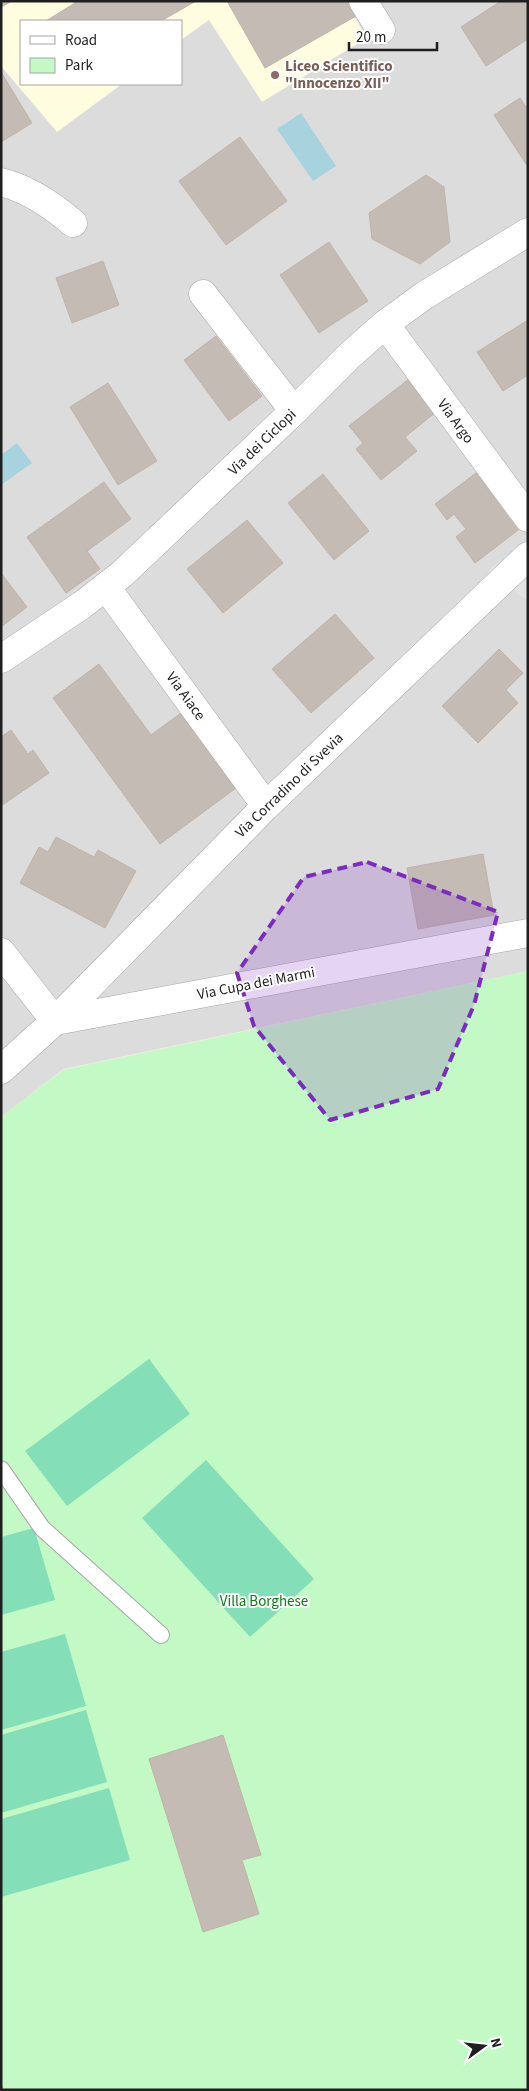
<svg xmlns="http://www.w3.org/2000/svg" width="529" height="2091" viewBox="0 0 529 2091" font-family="'Source Sans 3',sans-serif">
  <rect width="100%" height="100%" fill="#f0ece5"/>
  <path fill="#dddcdc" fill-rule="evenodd" d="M1,1h527v970l-465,98 -62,48zM21,21h160v63h-160z"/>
  <path fill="#fffddf" d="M1,1h344l22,37 -105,64 -53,-82 -28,20v-19h-160v63h101l-65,48 -56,-66z"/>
  <path fill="#c3f9c5" d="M528,971v1119h-526l-1,-973 62,-47z"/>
  <path fill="#84deb8" d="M149,1359l41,55 -123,92 -42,-55z
    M206,1460l108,119 -64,58 -108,-119z
    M34,1528l21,72 -54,15v-78z
    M65,1634l21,72 -85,24v-78z
    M86,1710l21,72 -106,31v-78z
    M109,1788l21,72 -129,37v-78z"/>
  <path fill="#e3e3e3" d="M528,539v62l-40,-30z"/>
  <path fill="#a6d3dd" d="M301,113l35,53 -23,15 -36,-52z
    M17,443l15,20 -31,22v-30z"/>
  <path fill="#c4bbb5" stroke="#c1b2a8" d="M1,1h11l-11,6z
    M78,1h118l-35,20h-115z
    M227,1h120l9,15 -91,52z
    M501,1h27v38l-42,27 -25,-39z
    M1,72l31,51 -31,19z
    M520,98l6,9 2,-2v62l-34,-52z
    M240,137l47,64 -61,44 -47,-64z
    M426,175l18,12 6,55 -30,22 -48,-25 -3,-26z
    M329,242l39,59 -49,32 -39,-58z
    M103,261l16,44 -47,18 -16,-45z
    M528,320v55l-25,16 -26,-39z
    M216,336l46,60 -33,25 -45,-61z
    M410,378l26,34 -31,25 12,14 -36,29 -25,-31 7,-6 -14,-17z
    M108,383l49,78 -39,24 -48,-78z
    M476,473l42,57 -43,33 -19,-26 10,-8 -12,-15 -7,6 -12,-16z
    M323,474l46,57 -35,29 -46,-57z
    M104,482l27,37 -44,32 13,18 -34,24 -39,-56z
    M247,520l36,43 -60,50 -36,-44z
    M1,573l26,34 -26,20z
    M335,614l39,44 -63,55 -39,-44z
    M499,649l24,24 -17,17 12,13 -40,40 -36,-37z
    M99,664l52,71 30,-22 55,75 -76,56 -107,-146z
    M11,730l17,24 5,-4 16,23 -48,33v-69z
    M56,837l38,20 4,-7 38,21 -31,57 -85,-45 19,-36 9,5z
    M483,854l11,61 -76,14 -11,-61z
    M223,1735l38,120 -19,5 17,54 -56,18 -54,-173z"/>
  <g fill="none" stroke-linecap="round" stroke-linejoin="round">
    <defs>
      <path id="lane" d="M1,1469l41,59 119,107"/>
      <path id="street" d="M363,1l18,29
        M1,182c28,7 51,23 72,41
        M203,294l91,117
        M385,324l143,194
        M106,587l160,219
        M1,659l81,-54 40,-31 172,-163 54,-54 37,-33 40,-29 103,-63
        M1,952l54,69
        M55,1021l473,-88
        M1,1070l54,-49 211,-215 262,-250"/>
    </defs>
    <use href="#lane" stroke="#a6a6a6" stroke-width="18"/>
    <use href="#street" stroke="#a6a6a6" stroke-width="29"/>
    <path stroke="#f8766e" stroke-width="3" stroke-dasharray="2.5 2.5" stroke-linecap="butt" d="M1,2087l1,3"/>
    <use href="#lane" stroke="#fff" stroke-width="16"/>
    <use href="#street" stroke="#fff" stroke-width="28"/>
  </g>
  <path fill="#7b2cbf" fill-opacity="0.2" stroke="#7b2cbf" stroke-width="4" stroke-dasharray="10 6" stroke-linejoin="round" d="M367,862l131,50 -24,93 -36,84 -108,31 -76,-94 -17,-53 67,-96z"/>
  <circle fill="#8d6e63" stroke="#fff" stroke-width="2" cx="275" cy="75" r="5"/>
  <g text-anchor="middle" stroke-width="4" stroke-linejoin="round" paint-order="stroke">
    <g font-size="15" font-weight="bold" fill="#785e54" stroke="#fff" text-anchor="start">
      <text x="285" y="71">Liceo Scientifico<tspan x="285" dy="17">"Innocenzo XII"</tspan></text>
    </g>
    <g font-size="15" fill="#1f1f1f" stroke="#fff">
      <text transform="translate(456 421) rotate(54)" y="5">Via Argo</text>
      <text transform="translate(262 442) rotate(-44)" y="5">Via dei Ciclopi</text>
      <text transform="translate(186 696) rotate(54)" y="5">Via Aiace</text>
      <text transform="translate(289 785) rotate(-44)" y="5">Via Corradino di Svevia</text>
      <text transform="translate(256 983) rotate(-11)" y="5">Via Cupa dei Marmi</text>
    </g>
    <g font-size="15" fill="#0d7d12" stroke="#fff">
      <text x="264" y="1606">Villa Borghese</text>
    </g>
  </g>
  <rect width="529" height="2091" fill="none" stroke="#1f1f1f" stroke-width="5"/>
  <rect x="20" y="20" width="162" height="65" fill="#ffffff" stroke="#a5a5a5"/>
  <rect x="30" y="36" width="25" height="8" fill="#ffffff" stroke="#a5a5a5"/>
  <text x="65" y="45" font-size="15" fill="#1f1f1f">Road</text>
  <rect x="30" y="58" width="25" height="15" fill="#c3f9c5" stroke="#a5a5a5"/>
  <text x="65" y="70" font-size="15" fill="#1f1f1f">Park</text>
  <g transform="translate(484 2046) rotate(75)" stroke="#ffffff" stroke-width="4" paint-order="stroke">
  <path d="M0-4L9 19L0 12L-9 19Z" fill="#1f1f1f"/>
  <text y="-8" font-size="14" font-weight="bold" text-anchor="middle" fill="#1f1f1f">N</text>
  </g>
  <path d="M349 42v8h88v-8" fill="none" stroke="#1f1f1f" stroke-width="2.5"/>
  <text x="356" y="42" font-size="15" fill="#1f1f1f" stroke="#ffffff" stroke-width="4" paint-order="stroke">20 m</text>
</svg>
